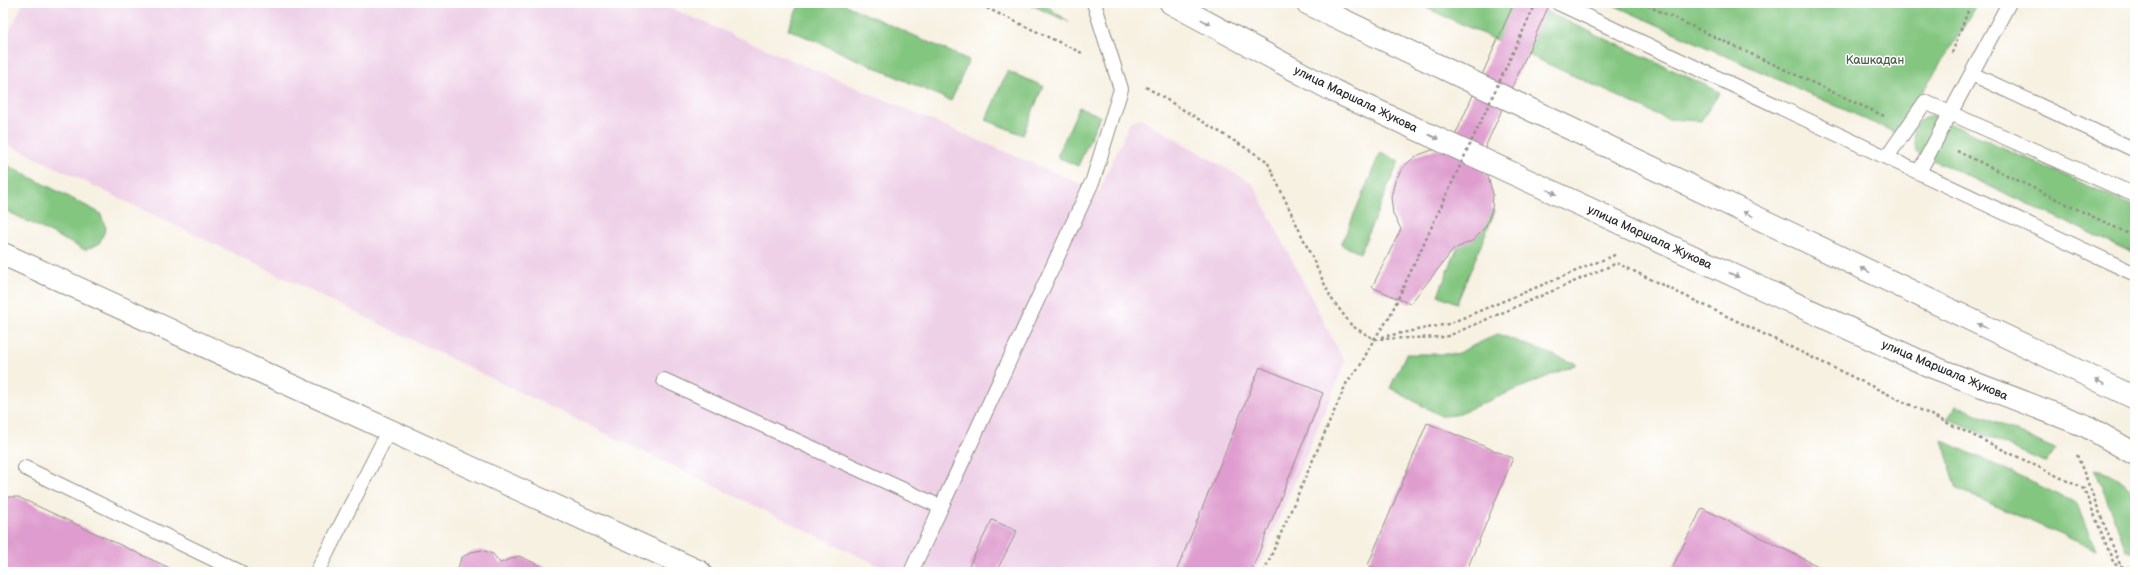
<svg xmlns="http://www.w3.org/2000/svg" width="2138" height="575" viewBox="0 0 2138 575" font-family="'Balsamiq Sans',sans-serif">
  <rect width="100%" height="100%" fill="#fff"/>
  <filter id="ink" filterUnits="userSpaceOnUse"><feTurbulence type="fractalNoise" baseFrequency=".025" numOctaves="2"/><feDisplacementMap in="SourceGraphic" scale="8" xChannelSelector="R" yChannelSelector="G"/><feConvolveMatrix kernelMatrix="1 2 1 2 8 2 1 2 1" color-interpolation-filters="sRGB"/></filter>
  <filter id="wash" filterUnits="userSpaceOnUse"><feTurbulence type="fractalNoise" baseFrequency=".012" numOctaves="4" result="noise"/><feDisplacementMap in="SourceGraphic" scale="16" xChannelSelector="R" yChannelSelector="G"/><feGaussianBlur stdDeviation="0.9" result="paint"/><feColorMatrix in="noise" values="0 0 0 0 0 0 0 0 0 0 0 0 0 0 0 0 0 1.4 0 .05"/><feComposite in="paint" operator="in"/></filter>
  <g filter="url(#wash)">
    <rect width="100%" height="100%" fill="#f7f1e2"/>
    <path fill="#eed0e7" d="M23,3h636l440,189 31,-70 10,-4 113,66 92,179 -89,209h-364l-889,-430v-97z"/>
    <path fill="#83c680" stroke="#577856" d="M800,3h41l128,57 -18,41 -163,-72z
      M1027,3h16l26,19z
      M1416,3h112l192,89 -19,29 -34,-2z
      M1609,3h370l-83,130z
      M1007,71l36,15 -20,49 -37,-15z
      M1079,107l21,9 -22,50 -21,-9z
      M1931,115l204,92v47l-219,-102 -3,-22 8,-10z
      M1380,153l19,8 -39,92 -19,-8z
      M3,163l97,50 6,15 -7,16 -14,6 -82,-41z
      M1476,203l19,8 -38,92 -19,-8z
      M1498,334l79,30 -122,51 -14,1 -51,-28 16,-34h50z
      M1956,405l99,44 -9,14 -99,-45z
      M1942,440l134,63 20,47 -139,-61z
      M2095,469c16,2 29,14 40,25v58l-9,-2z"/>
    <g id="blocks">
      <path fill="#df9dcf" d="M1514,3h36l-72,160 10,14 5,17 -1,16 -6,16 -12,14 -20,9 -44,55 -38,-17 29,-58 -8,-15 -2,-17 4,-16 8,-14 13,-11 16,-6 17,-1z
        M1260,367l63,26 -72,179h-75z
        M1427,423l86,35 -47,114h-80l-18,-7z
        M3,497h15l160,75h-168l-7,-3z
        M1702,508l128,64h-160z
        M992,520l25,11 -21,41h-16l-11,-6z
        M482,550l11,4 7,9 19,-7 29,13v-2l12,5h-103l4,-14 10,-6z"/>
    </g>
  </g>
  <g filter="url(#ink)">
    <use href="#blocks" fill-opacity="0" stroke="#918e86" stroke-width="1"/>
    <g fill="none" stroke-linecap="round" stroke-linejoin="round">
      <defs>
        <path id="service" d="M1558,3l577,271
          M1972,74l163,76
          M1887,157l38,-55 210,93
          M1919,172l90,-169
          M664,380l277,127
          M25,468l215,104
          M317,572l72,-142
          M911,572l182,-392 28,-91 -27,-86"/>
        <path id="minor" d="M3,254l697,318"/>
        <path id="primary" d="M1171,3l163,88 596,275 156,60 49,28
          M1307,3l828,395"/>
      </defs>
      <use href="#service" stroke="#918e86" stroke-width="16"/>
      <use href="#minor" stroke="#918e86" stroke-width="24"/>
      <use href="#primary" stroke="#918e86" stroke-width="24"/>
      <path stroke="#918e86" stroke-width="2.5" stroke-dasharray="3 3" stroke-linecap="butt" d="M976,3l108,51
        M1642,3l242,113
        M1952,53l19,-50
        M1146,87l121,74 64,137 21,28 22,13 72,-2 171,-74 467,226 30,75 21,6
        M1957,151l178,86
        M1381,337l67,-13 169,-70
        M2077,455l46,117
        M1264,572l83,-190 13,-16 14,-27 15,-21 14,-30"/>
      <use href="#service" stroke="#fff" stroke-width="14"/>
      <use href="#minor" stroke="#fff" stroke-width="22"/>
      <use href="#primary" stroke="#fff" stroke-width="22"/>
      <path stroke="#918e86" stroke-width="2.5" stroke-dasharray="3 3" stroke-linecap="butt" d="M1403,288l133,-285"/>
    </g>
    <defs><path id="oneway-solid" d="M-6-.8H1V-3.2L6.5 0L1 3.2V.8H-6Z"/></defs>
    <g fill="#a0a0a0">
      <use href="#oneway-solid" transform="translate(1206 22) rotate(28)"/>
      <use href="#oneway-solid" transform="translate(1434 137) rotate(25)"/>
      <use href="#oneway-solid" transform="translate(1552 192) rotate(25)"/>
      <use href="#oneway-solid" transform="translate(1748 214) rotate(-154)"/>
      <use href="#oneway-solid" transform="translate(1865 270) rotate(-154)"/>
      <use href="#oneway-solid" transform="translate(1734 275) rotate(25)"/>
      <use href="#oneway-solid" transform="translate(1982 326) rotate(-154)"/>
      <use href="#oneway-solid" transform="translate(2100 382) rotate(-154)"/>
    </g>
  </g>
  <g text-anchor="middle" stroke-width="3" stroke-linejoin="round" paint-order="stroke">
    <g font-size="12" fill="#4a6149" stroke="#fff">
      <text x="1875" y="64">Кашкадан</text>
    </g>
    <g font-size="12" fill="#2b2b2b" stroke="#fff">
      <text transform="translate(1356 99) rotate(26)" y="4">улица Маршала Жукова</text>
      <text transform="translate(1650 237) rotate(25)" y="4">улица Маршала Жукова</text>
      <text transform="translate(1945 370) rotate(23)" y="4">улица Маршала Жукова</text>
    </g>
  </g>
  <rect width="2138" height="575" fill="none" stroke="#fff" stroke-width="16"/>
</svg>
